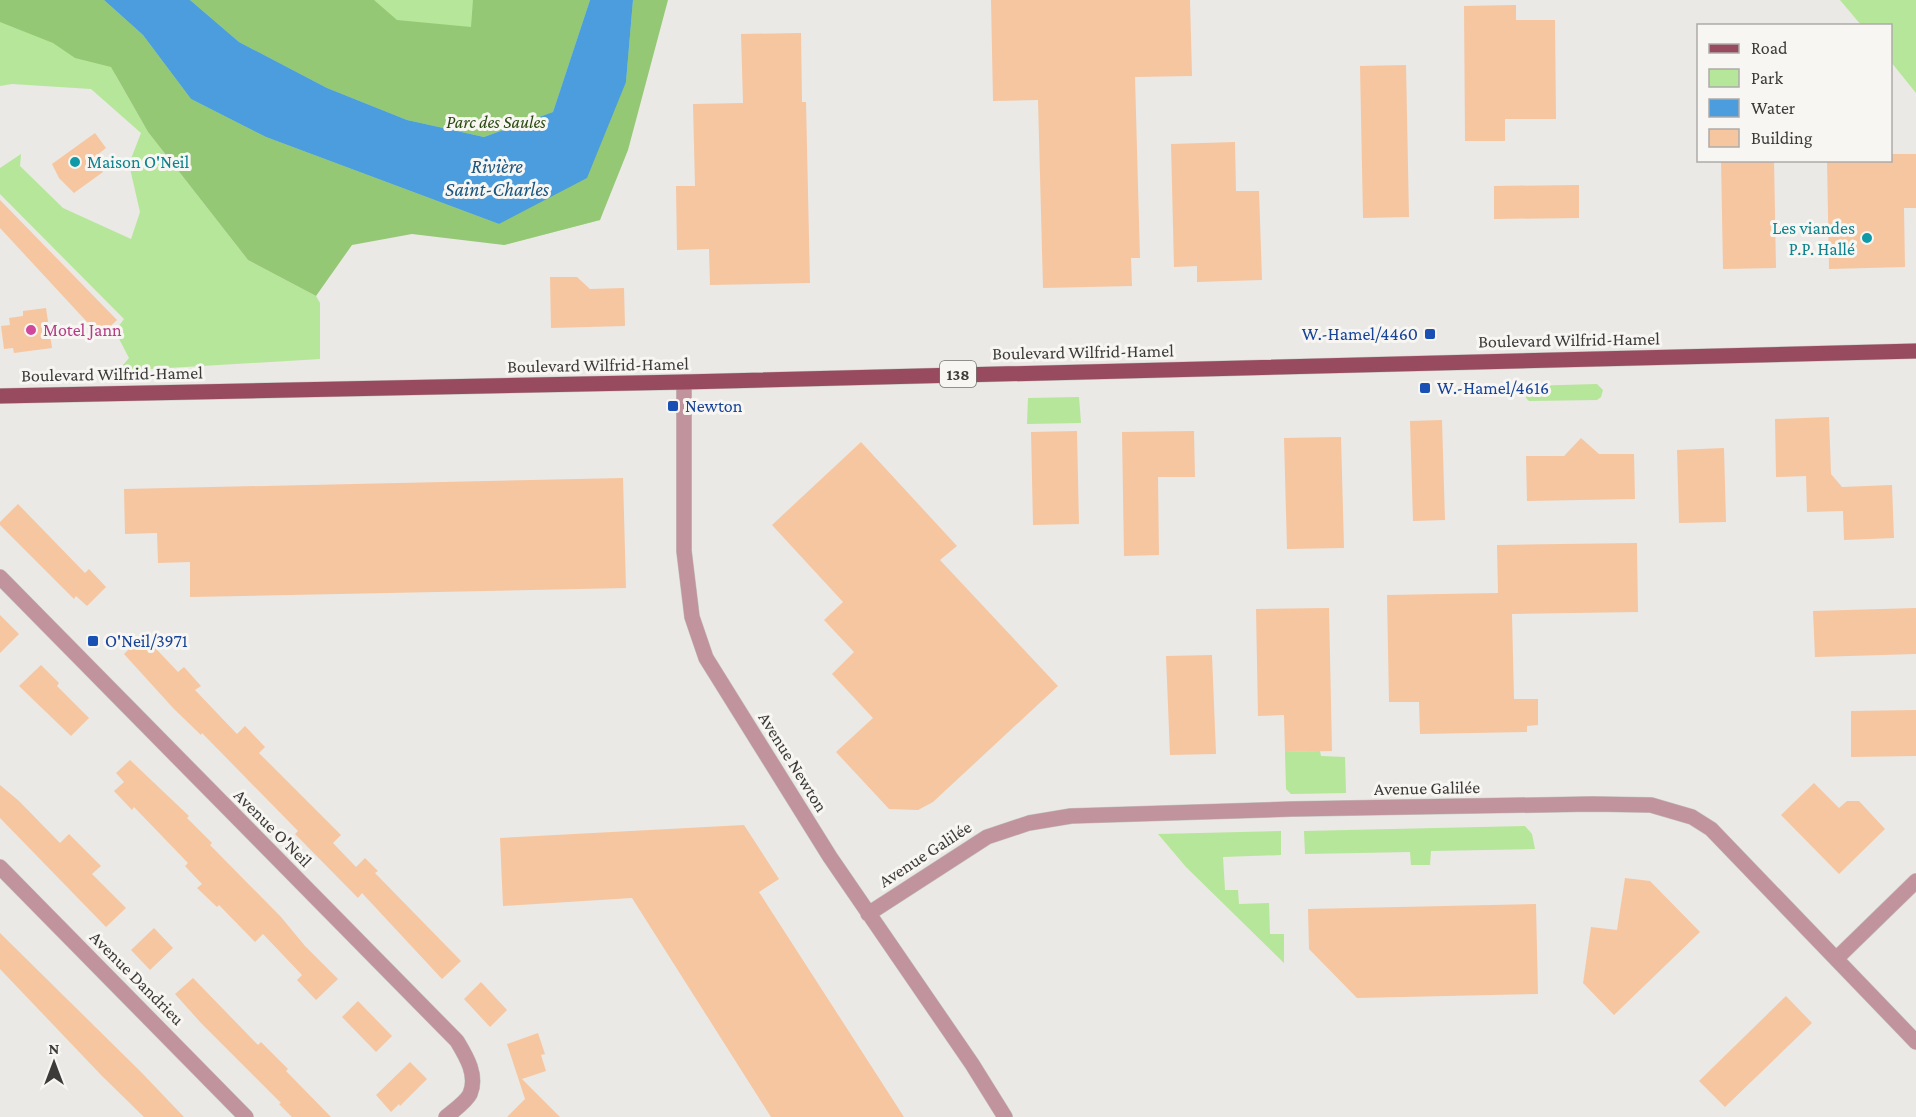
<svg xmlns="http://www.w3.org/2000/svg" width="1916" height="1117" viewBox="0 0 1916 1117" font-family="'Crimson Pro',serif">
  <rect width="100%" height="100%" fill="#eae9e5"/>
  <path fill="#b6e699" d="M0,0h667l-67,220 -96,25 -389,-171 33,58 100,128 68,36 4,7v56l-202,12 11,-13 -14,-27 9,-12 -124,-125v-26l21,-14 -1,12 43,42 68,31 9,-27 -11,-48 12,-31 -50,-44 -79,-5 -12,2z
    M1840,0h76v93l-25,-31 -1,-36 -29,-1z
    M1597,384l6,6 -2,7 -4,3 -68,1 -3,-3 2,-12z
    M1079,397l2,26 -54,1 1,-26z
    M1320,751l1,5 24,1 1,36 -55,1 -5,-5 -1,-37z
    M1525,826l7,8 3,15 -104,2 -1,14h-19l-1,-13 -105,2 -1,-23z
    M1281,831v24l-58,2 2,33h13l1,14 30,-1 1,31h14v29l-98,-96 -28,-33z"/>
  <path fill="#95c875" d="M0,0h104l39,35 48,64 75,38 233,87 127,-142 7,-82h35l-40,150 -28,70 -96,25 -92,-11 -60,11 -36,51 -68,-36 -100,-128 -37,-65 -36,-9 -22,-15 -53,-21z
    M190,0h184l23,20 74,7 2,-27h117l-37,112 -69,25 -77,-17 -80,-32 -88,-46z"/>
  <path fill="#4b9ddd" d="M104,0h86l49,42 88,46 80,32 77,17 69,-25 37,-112h43l-7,82 -39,96 -88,46 -233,-87 -75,-38 -48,-64z"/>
  <path fill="#f6c6a0" d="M991,0h199l2,76 -57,1 5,181h-9l1,28 -89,2 -5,-188 -45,1z
    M1516,5v15h39l1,99h-51v22h-40l-1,-135z
    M801,33l1,69h4l4,181 -100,2 -1,-36 -32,1 -1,-64h19l-2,-82 50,-1 -2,-69z
    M1406,65l3,152 -46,1 -3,-152z
    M95,133l11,15 -14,11 11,13 -29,21 -15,-15 -7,-14z
    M1235,142l1,49h23l3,89 -65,2v-16l-23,1 -3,-123z
    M1890,154h26v54h-12l1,59 -76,2 -2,-109h63z
    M1721,160h53l2,108 -53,1z
    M1579,185v33l-85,1v-33z
    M0,200l117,120 -17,16 -100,-108z
    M550,277h27l13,12 34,-1 1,38 -74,2z
    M46,308l6,40 -38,5 -1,-5 -9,1 -3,-23 9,-1 -1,-7 14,-2v-5z
    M1829,417l2,57 11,13 50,-2 2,53 -50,2 -1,-29 -36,1 -1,-36 -30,1 -1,-58z
    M1442,420l3,100 -32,1 -3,-100z
    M1077,431l2,93 -46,1 -2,-93z
    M1194,431l1,46h-37l1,78 -35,1 -2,-124z
    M1341,437l3,111 -57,1 -3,-111z
    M1581,438l18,16h35l1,45 -108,2 -1,-45h38z
    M861,442l96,104 -17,14 118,126 -125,116 -15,8 -29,-1 -53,-57 37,-34 -41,-44 22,-22 -30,-32 19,-18 -71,-77z
    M1724,448l2,74 -47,1 -2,-73z
    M623,478l3,110 -436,9v-35l-32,1 -1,-30 -32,1 -1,-45z
    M18,504l67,69 4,-4 17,18 -19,19 -11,-10 -2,3 -74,-74v-3z
    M1637,543l1,69 -126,2 2,85h24v26l-11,1v6l-107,2 -1,-32h-30l-2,-107 111,-2 -1,-48z
    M1329,608l3,143 -47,1 -1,-37 -26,1 -2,-107z
    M1916,608v46l-101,3 -2,-46z
    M0,615l19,19 -19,19z
    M143,635l35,37 6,-5 17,19 -6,4 42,44 8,-8 20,21 -6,6 82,82 -8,8 23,24 9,-9 13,13 -3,2 86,88 -19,18 -80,-86 -4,5 -63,-64 3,-3 -96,-98 -1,2 -27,-26 -50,-55z
    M1212,655l4,99 -46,1 -4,-99z
    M41,665l18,18 -2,3 32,32 -18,18 -52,-50z
    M1916,710v46l-65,1v-46z
    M130,760l59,56 -2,2 25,25 -2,2 71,72 24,29 33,33 -22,21 -19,-20 5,-5 -39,-41 -8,8 -36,-37 -2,2 -20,-19 5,-4 -17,-18 3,-3 -54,-56 -2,3 -18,-19 10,-9 -8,-9z
    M1814,783l25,25 8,-7h12l26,28 -46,45 -58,-59z
    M0,785l19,16 41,42 9,-9 32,32 -9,8 34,34 -20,19 -106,-109z
    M744,825l35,54 -20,13 145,225h-133l-139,-219 -129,8 -3,-68z
    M1625,878l25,3 50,51 -86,83 -31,-32 8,-56 26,3z
    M1536,904l2,90 -181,4 -48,-49 -1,-40z
    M154,928l19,20 -23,22 -19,-20z
    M0,933l141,139 43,45h-40l-42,-41 -102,-107z
    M193,978l65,67 3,-3 27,27 -2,2 45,46h-39l-13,-13 2,-1 -80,-80 -26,-29z
    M481,982l26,28 -17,17 -26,-28z
    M1786,996l26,27 -87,84 -26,-26z
    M358,1001l34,35 -16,16 -34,-35z
    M538,1033l7,21 -4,1 5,16 -24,8 38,38h-53l18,-18 -18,-55z
    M410,1062l17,17 -27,27 -1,-2 -8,8 -15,-17z"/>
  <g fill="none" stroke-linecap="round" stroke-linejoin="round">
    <defs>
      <path id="minor" d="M684,382v169l8,66 14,41 124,199 142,207 33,53
        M0,577l457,464c9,15 21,34 13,53 -4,8 -17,17 -24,23
        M0,867l246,250
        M868,914l119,-77 42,-14 42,-7 221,-7 300,-5 59,1 41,12 19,12 205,213
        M1836,959l80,-78"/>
      <path id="major" d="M0,396l684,-14 1232,-31"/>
    </defs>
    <use href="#minor" stroke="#c7c6c3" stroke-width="16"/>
    <use href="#major" stroke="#c7c6c3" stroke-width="16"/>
    <use href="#minor" stroke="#c1949d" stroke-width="15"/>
    <use href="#major" stroke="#984b5f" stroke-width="15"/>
  </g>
  <g fill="#0f9aa8" stroke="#f8f6f2" stroke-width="2">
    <circle cx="75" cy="162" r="6"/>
    <circle cx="1867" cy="238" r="6"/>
  </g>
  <circle fill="#d1479c" stroke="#f8f6f2" stroke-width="2" cx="31" cy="330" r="6"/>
  <g fill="#1a4fb4" stroke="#f8f6f2" stroke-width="2">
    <rect x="1424" y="328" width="12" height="12" rx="3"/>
    <rect x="1419" y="382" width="12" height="12" rx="3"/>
    <rect x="667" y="400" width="12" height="12" rx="3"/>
    <rect x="87" y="635" width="12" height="12" rx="3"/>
  </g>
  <g text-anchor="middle" stroke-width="6" stroke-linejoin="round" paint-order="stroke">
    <rect fill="#f8f6f2" stroke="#747371" stroke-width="1.5" x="940" y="361" width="36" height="26" rx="4.5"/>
    <g font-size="16" font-weight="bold" fill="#3c3b3a">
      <text x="958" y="380">138</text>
    </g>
    <g font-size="18" font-style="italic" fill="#29490f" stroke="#f8f6f2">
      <text x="496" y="128">Parc des Saules</text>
    </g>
    <g font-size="18" fill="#0d838f" stroke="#f8f6f2" text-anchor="start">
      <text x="87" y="168">Maison O'Neil</text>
      <text x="1855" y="234" text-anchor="end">Les viandes<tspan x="1855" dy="21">P.P. Hallé</tspan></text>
    </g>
    <g font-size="18" fill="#b23c85" stroke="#f8f6f2" text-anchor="start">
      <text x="43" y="336">Motel Jann</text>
    </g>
    <g font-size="18" fill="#164399" stroke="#f8f6f2" text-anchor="start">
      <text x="1418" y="340" text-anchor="end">W.-Hamel/4460</text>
      <text x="1437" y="394">W.-Hamel/4616</text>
      <text x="685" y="412">Newton</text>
      <text x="105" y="647">O'Neil/3971</text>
    </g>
    <g font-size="18" fill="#3c3b3a" stroke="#f8f6f2">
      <text transform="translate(1569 340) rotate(-1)" y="6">Boulevard Wilfrid-Hamel</text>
      <text transform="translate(1083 352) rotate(-1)" y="6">Boulevard Wilfrid-Hamel</text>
      <text transform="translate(598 365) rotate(-1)" y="6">Boulevard Wilfrid-Hamel</text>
      <text transform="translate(112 374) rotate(-1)" y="6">Boulevard Wilfrid-Hamel</text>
      <text transform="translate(793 762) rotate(58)" y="6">Avenue Newton</text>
      <text transform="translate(1427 788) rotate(-1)" y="6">Avenue Galilée</text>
      <text transform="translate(273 828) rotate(45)" y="6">Avenue O'Neil</text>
      <text transform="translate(925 854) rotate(-33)" y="6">Avenue Galilée</text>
      <text transform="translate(137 978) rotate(45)" y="6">Avenue Dandrieu</text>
    </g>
    <g font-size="20" font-style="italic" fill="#1b5681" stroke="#f8f6f2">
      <text x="497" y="173">Rivière<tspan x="497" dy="23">Saint-Charles</tspan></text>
    </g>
  </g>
  <rect x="1697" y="24" width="195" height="138" fill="#f8f6f2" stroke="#adaba8" stroke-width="1.5"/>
  <rect x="1709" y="44" width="30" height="9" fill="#984b5f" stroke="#adaba8" stroke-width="1.5"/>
  <text x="1751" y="54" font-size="18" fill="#3c3b3a">Road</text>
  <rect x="1709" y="69" width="30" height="18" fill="#b6e699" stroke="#adaba8" stroke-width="1.5"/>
  <text x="1751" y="84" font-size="18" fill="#3c3b3a">Park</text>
  <rect x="1709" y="99" width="30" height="18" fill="#4b9ddd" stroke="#adaba8" stroke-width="1.5"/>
  <text x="1751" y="114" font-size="18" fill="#3c3b3a">Water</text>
  <rect x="1709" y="129" width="30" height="18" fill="#f6c6a0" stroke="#adaba8" stroke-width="1.5"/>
  <text x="1751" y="144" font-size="18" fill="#3c3b3a">Building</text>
  <g transform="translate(54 1063)" stroke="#f8f6f2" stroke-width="4.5" paint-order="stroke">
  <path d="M0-4.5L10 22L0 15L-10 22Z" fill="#3c3b3a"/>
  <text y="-9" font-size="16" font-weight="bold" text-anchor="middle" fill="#3c3b3a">N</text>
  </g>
</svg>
